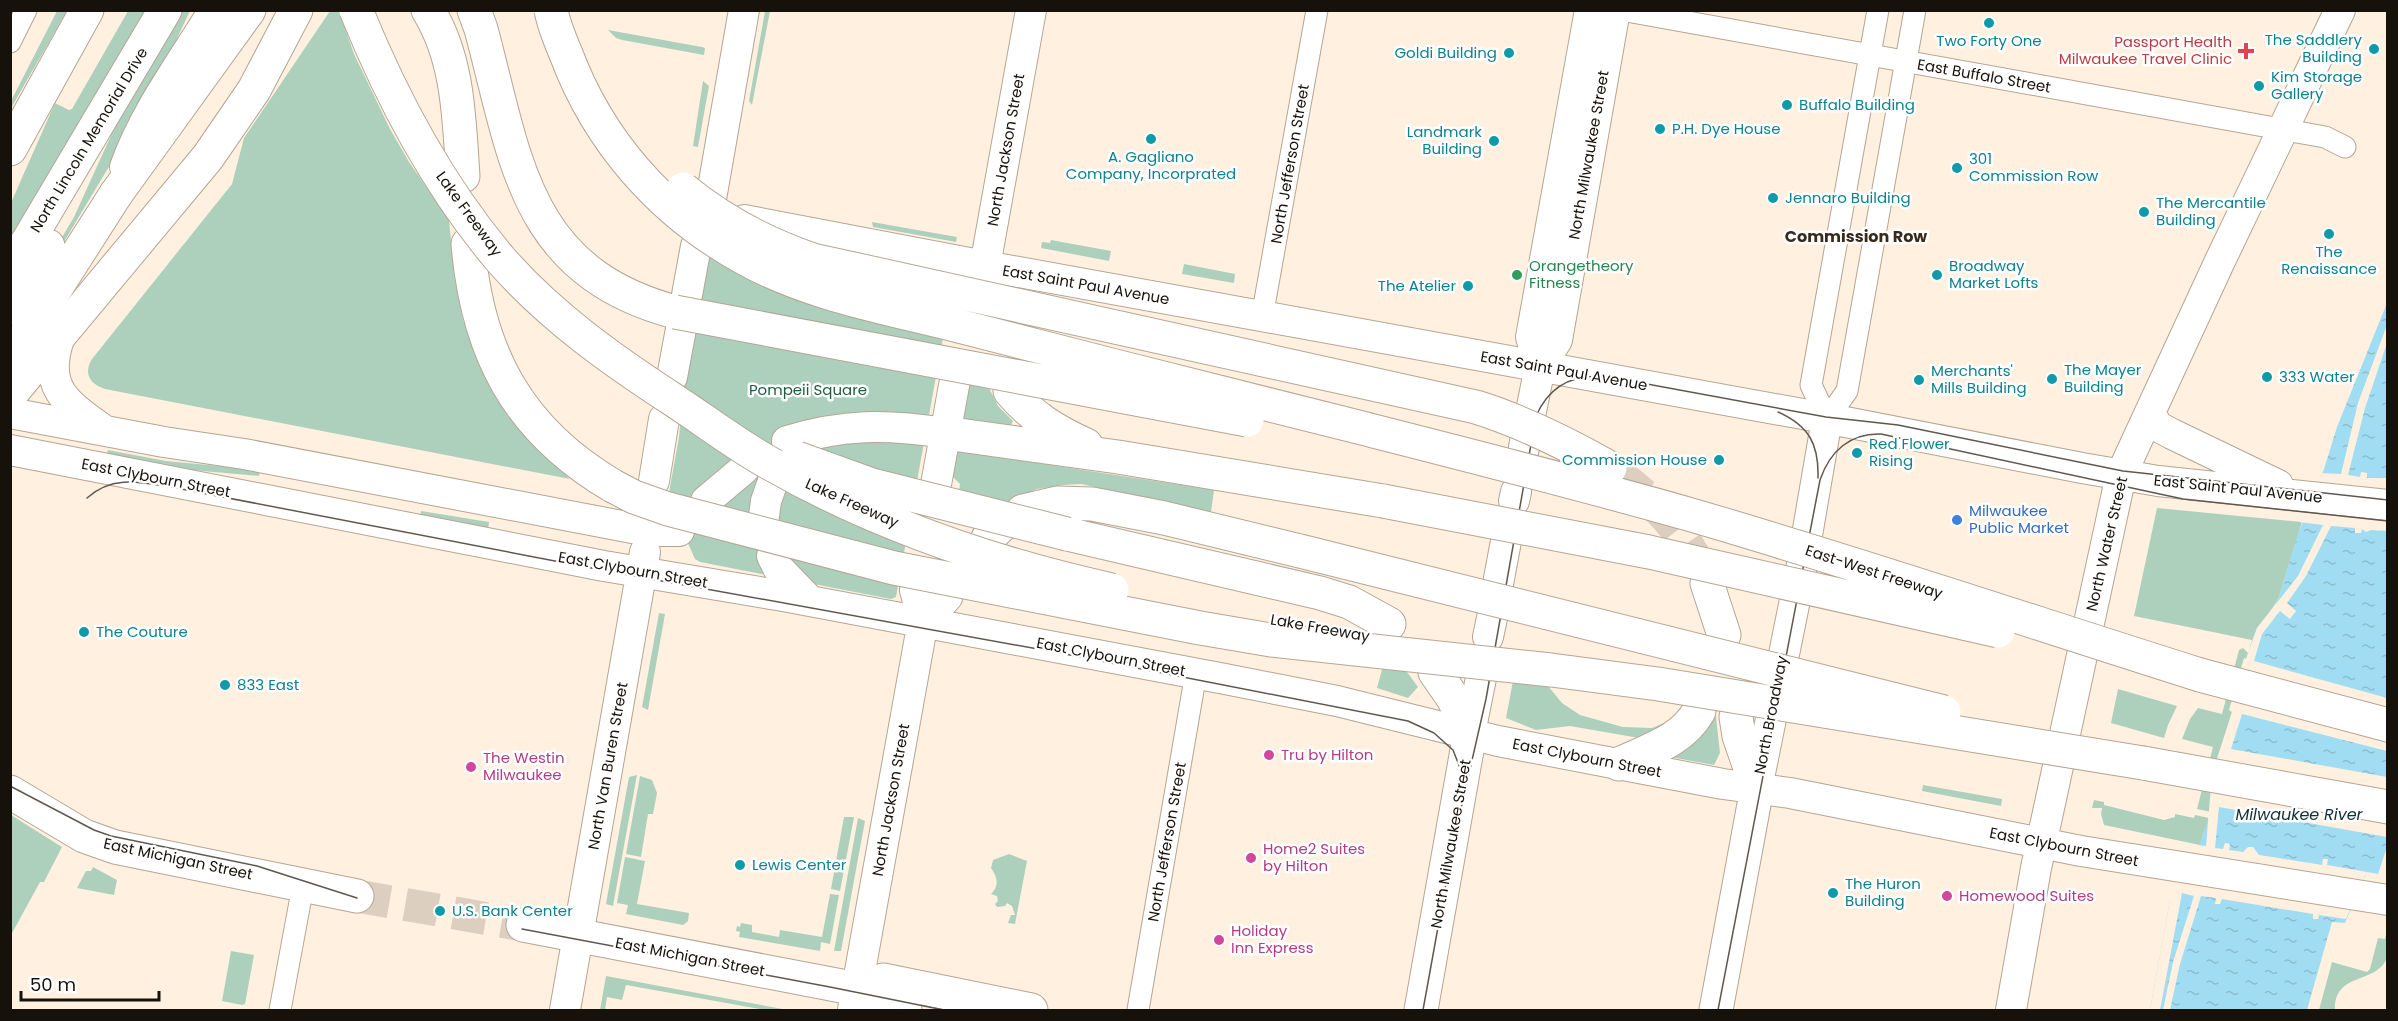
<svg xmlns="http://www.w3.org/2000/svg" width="2398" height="1021" viewBox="0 0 2398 1021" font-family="Poppins,sans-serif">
  <defs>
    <pattern id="water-ripples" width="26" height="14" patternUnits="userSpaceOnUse" patternTransform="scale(1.5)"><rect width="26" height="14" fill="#a1ddf2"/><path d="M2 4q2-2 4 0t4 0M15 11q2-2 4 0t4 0" fill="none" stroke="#8abdce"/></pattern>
  </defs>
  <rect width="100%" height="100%" fill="#fff0e0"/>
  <path fill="#add0bd" d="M57,11h10l-56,97v-7z
    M128,11h22l-139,231 -1,-37 45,-102 14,7 3,-1z
    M181,11h9l-47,99 -132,220v-6l63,-107 49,-108z
    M330,11h9l15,43 36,75 19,33 40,58 6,61 8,39 28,67 36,51 43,41 -465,-90c-15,-5 -22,-15 -13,-30l140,-175 12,-46z
    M765,11h5l-18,94 -3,-4z
    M608,30l94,17 3,1 -1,7 -82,-15 -6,-2z
    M703,81l6,5 -11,61 -5,-1z
    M872,222l85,15 -1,5 -83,-15z
    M1051,240l60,11 -2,10 -68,-13 1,-6 8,1z
    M708,245l243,49 -55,303 -5,2 -191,-37 -5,-3 -27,-61 11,-61 5,-53z
    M1184,264l51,10 -1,9 -52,-9z
    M967,382l21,4 10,20 15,15 -2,4 -45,-6 -4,-3z
    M108,450l58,11 94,9 -1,6 -101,-9 -52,-10z
    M958,451l256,39 -3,22 -130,-28 -17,1 -27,4 -30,13 -49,-3 2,-15 -9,-9z
    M2157,508l145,14 -23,75c-7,15 -21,26 -27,43l-118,-24z
    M421,511l68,11 -1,8 -68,-13z
    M659,613l6,1 -17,96 -6,-3z
    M2243,648l5,5 -33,122 -4,37 -14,-3 16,-62 -31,-8 8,-20 8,-11 24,6 17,-64z
    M1383,666l21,2 14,19 -10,11 -31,-10z
    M1513,681l35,5 14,17 18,12 43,12 29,1 37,-16 -50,26 -69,-12 -34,4 -30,-12z
    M2118,689l59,17 -9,19 -4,13 -53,-15z
    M1711,714l5,3 4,36 -6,12 -44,-8z
    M637,775l-24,131 -7,-2 23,-127z
    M640,776l12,4 5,13 -4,21h-5l-7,43 -15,-3z
    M1923,785l79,14 -1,7 -79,-15z
    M2094,800l10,2v3l60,15 11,-3v-3l19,4 1,-3 14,3 -9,27 -96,-20 -3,-11 1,-6h-10z
    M11,815l51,32 -18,35h-4l-29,53z
    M844,817h10l-14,74 -9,-2z
    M858,818l7,3 -24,130h-7z
    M1009,854l18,7 -12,63 -7,-1 3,-8h4l-3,-9 -5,-3 -2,3 -8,1 -2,-3 3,-3 -1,-5 -6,-2c9,-8 6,-18 0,-26l2,-8z
    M625,857l20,4 -8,43 52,9 -1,8 -5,4 -57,-11 2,-9 -11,-2z
    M93,867l24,13 -3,15 -37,-7 9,-17h5z
    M830,894l9,1 -9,49 -9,-2 -1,9 -81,-14 1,-5 -4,-1 1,-5 3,1 1,-4 11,2v7l27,5 1,-7 42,7z
    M2387,930c1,7 2,18 1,25 -9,31 -54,15 -53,55h-16l13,-48 35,10 3,-3 8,-31 7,1z
    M231,951l23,4 -9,49 -3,1 -20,-4z
    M606,976l182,34h-23l-139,-25 -4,15 -15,-3 -2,13h-5z"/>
  <path fill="url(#water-ripples)" d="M2387,303v544l-9,27 -11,-2 -22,51 -13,-1 -25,88h-157l20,-110 12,-7 29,-81 4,-37 37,-135 5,-12 17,-21 5,-10 19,-63 26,-65 13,-42z"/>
  <path fill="#fff0e0" d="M2387,325v18l-22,65 -17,67 12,2 1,-5 6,1v5h20v53l-16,-1 -5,2 -4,-3 -1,4h-6v-5l-24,-2 -25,50 -19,27 9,8 -6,8 -10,-8 -18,23 -8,27 133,37v53l-145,-37 -11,35 156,28v60l-168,-30 -4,41 8,1 2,-6 5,1 -1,6 14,2 5,-5h5l6,8 63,10 1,-6h5l-1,6 40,7 -21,47 -27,-4 -1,4h-5v-5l-91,-15 -2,5h-5l1,-6 -15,-2 -21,68 -10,46h-7l10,-48 21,-66 -12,-3 -22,117h-10l20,-110 6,-11 4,1 17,-45 9,1 6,-72 20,-62 -3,-2 15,-52 2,1 11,-31 41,-52 25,-51 -24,-3 20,-49 22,1 17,-71z"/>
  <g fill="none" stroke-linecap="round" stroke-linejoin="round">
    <path stroke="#dccfc0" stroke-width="33" stroke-dasharray="33 16" stroke-linecap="butt" d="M357,896l166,29"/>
    <path stroke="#dccfc0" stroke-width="33" stroke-dasharray="33 16" stroke-linecap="butt" d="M1618,474c38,28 72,64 89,109"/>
    <defs>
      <path id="street" d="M1621,10l704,127 20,10
        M10,42l16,-32
        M1262,317l55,-307
        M1827,419l20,-28 68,-381
        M1827,419l-16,-34 67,-375
        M280,1010l23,-124
        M1138,1010l58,-337"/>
      <path id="secondary" d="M125,167c20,-56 58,-106 89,-157
        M711,199l33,-189
        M744,220l241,46 845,153 252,49 76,13 230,24
        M978,284l7,-18 46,-256
        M687,295l9,-49
        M59,339c-16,47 5,63 42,89
        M1540,367l-9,-30 59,-327
        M672,377l9,-48
        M2150,412l7,14 15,8 106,51
        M10,413l154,29 80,12 404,77h31
        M1530,416l10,-49 17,-27 58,-330
        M787,441c57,-17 99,-17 158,-8
        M10,450l594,116 179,30 442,83 112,22 161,40 146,28 79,15 67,9 291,58 307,49
        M1523,453l3,-17
        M654,481l10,-62
        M935,490l20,-110
        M706,501l38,-32
        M1514,501l2,-9
        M764,516l2,-15 6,-17
        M772,556l6,12 32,33
        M1498,584l8,-43
        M1488,637l4,-19
        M1470,733l11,-55
        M1757,788l44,-218 26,-151
        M565,1010l80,-458
        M853,1010l70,-389 -8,-31
        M2011,1010l25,-142 85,-393 98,-212 121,-253"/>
      <path id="primary" d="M10,268l18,-27 137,-231
        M10,309l38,-63
        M10,360l106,-166
        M10,792l74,44 31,11 242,49
        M523,925l334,64 22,17 26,4
        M857,989l26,-9 148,30
        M1421,1010l49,-277
        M1716,1010l41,-222"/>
      <path id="highway" d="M428,10c31,50 31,110 35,166
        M474,10l7,19c35,130 42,242 194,283
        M10,149l77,-139
        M116,194l133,-184
        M468,244c9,109 50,186 145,242
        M985,266l7,25
        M1010,391c22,26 45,40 76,54
        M10,395l198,-238 46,-67 42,-80
        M945,433l173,24 265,44
        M1023,511l34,-8 35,1 72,14 136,33
        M1067,534l253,59 29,9 40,22
        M988,538l14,-13
        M1707,583l17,52
        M923,621l23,-25
        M1435,672l18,26 17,35
        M2200,675l188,50
        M1736,717l3,19 18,52
        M2143,763l245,44
        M1619,764c30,-14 63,-23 80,-53"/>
    </defs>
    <use href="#street" stroke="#b6a593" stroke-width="23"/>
    <use href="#secondary" stroke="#b6a593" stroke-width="32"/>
    <use href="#primary" stroke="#b6a593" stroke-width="35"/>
    <use href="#highway" stroke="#b6a593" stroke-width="35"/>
    <use href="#street" stroke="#fff" stroke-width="21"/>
    <use href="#secondary" stroke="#fff" stroke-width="30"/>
    <use href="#primary" stroke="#fff" stroke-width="33"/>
    <use href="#highway" stroke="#fff" stroke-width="33"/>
    <path stroke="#60584e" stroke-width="1.5" d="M1778,412c31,14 41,32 40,66
      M87,498c25,-23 53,-16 84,-11l436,84 453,82 348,68 26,12 19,17 9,23 2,14
      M10,786l84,44 17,6 146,30 100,32
      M522,929l308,58 114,23
      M1423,1010l31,-171 32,-140 50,-283c14,-32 40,-43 73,-39l217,40 72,8 225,46 265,29
      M1718,1010l102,-530c10,-29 30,-47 61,-46l302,65 205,22"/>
    <defs>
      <path id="highway-bridge" d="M356,10c36,89 82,176 145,250 50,57 111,100 174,141 32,21 63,45 96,63 106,60 223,100 341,126
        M551,10c3,16 9,30 15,44 33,88 96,159 178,204 64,36 140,49 211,67 134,35 269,68 403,102 110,28 221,56 330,87 172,50 341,107 512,161
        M683,189c39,32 83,55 130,71l663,147c48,15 90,36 134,61
        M675,312l572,108
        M797,458l75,27 195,49
        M613,486l21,11 34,12 226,59 306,60 71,12 280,30 107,14 485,79
        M1383,501l266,51 349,79
        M1300,551l644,161"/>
    </defs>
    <use href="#highway-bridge" stroke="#b6a593" stroke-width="35" stroke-linecap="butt"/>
    <use href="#highway-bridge" stroke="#fff" stroke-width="33"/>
  </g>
  <g fill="#0f9aa8" stroke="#fff" stroke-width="2">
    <circle cx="1989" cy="23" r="6"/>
    <circle cx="2374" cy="49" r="6"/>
    <circle cx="1509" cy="53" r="6"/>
    <circle cx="2259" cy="86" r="6"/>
    <circle cx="1787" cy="105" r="6"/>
    <circle cx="1660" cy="129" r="6"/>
    <circle cx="1151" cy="139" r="6"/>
    <circle cx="1494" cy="141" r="6"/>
    <circle cx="1957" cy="168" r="6"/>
    <circle cx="1773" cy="198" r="6"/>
    <circle cx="2144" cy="212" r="6"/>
    <circle cx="2329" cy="234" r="6"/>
    <circle cx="1937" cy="275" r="6"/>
    <circle cx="1468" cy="286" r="6"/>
    <circle cx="2267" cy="377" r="6"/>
    <circle cx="2052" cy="379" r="6"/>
    <circle cx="1919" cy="380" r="6"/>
    <circle cx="1857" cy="453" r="6"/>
    <circle cx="1719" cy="460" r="6"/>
    <circle cx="84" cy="632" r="6"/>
    <circle cx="225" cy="685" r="6"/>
    <circle cx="740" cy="865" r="6"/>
    <circle cx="1833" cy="893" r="6"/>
    <circle cx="440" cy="911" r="6"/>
  </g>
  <path fill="#e0444e" stroke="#fff" stroke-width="2" d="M2243 42h6v6h6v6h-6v6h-6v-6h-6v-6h6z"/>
  <circle fill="#2e9e5b" stroke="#fff" stroke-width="2" cx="1517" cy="275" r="6"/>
  <circle fill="#3f7fe0" stroke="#fff" stroke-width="2" cx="1957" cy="520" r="6"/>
  <g fill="#d1479c" stroke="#fff" stroke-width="2">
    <circle cx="1269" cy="755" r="6"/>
    <circle cx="471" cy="767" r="6"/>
    <circle cx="1251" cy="858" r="6"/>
    <circle cx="1947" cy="896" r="6"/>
    <circle cx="1219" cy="940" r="6"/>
  </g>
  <g text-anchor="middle" stroke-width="5" stroke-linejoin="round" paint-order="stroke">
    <g font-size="15" fill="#0d838f" stroke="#fff" text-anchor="start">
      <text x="2362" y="45" text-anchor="end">The Saddlery<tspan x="2362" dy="17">Building</tspan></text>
      <text x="1989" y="46" text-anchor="middle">Two Forty One</text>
      <text x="1497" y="58" text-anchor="end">Goldi Building</text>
      <text x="2271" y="82">Kim Storage<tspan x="2271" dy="17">Gallery</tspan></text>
      <text x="1799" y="110">Buffalo Building</text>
      <text x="1672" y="134">P.H. Dye House</text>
      <text x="1482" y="137" text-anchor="end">Landmark<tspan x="1482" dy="17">Building</tspan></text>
      <text x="1151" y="162" text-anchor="middle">A. Gagliano<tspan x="1151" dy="17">Company, Incorprated</tspan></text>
      <text x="1969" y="164">301<tspan x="1969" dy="17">Commission Row</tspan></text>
      <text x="1785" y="203">Jennaro Building</text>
      <text x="2156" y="208">The Mercantile<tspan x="2156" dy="17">Building</tspan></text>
      <text x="2329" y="257" text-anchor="middle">The<tspan x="2329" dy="17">Renaissance</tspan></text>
      <text x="1949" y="271">Broadway<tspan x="1949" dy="17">Market Lofts</tspan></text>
      <text x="1456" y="291" text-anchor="end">The Atelier</text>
      <text x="2064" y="375">The Mayer<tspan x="2064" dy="17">Building</tspan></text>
      <text x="1931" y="376">Merchants'<tspan x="1931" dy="17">Mills Building</tspan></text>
      <text x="2279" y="382">333 Water</text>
      <text x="1869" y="449">Red Flower<tspan x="1869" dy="17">Rising</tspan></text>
      <text x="1707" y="465" text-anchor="end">Commission House</text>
      <text x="96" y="637">The Couture</text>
      <text x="237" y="690">833 East</text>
      <text x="752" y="870">Lewis Center</text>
      <text x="1845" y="889">The Huron<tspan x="1845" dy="17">Building</tspan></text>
      <text x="452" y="916">U.S. Bank Center</text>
    </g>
    <g font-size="15" fill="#be3a42" stroke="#fff" text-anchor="end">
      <text x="2232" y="47">Passport Health<tspan x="2232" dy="17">Milwaukee Travel Clinic</tspan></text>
    </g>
    <g font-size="15" fill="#17110b" stroke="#fff">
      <text transform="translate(1984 76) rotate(10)" y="5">East Buffalo Street</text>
      <text transform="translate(89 140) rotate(-59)" y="5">North Lincoln Memorial Drive</text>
      <text transform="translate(1006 150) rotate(-80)" y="5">North Jackson Street</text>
      <text transform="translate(1589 155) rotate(-80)" y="5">North Milwaukee Street</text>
      <text transform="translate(1290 164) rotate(-80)" y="5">North Jefferson Street</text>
      <text transform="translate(469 214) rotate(54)" y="5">Lake Freeway</text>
      <text transform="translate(1086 285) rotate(10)" y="5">East Saint Paul Avenue</text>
      <text transform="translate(1564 371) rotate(10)" y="5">East Saint Paul Avenue</text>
      <text transform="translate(156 478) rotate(11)" y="5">East Clybourn Street</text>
      <text transform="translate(2238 489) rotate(6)" y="5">East Saint Paul Avenue</text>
      <text transform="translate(852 503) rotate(24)" y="5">Lake Freeway</text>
      <text transform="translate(2107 544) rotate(-77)" y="5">North Water Street</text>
      <text transform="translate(633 570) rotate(10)" y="5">East Clybourn Street</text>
      <text transform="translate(1874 572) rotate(18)" y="5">East-West Freeway</text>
      <text transform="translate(1320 628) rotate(10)" y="5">Lake Freeway</text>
      <text transform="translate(1111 657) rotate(11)" y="5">East Clybourn Street</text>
      <text transform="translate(1771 715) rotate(-79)" y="5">North Broadway</text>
      <text transform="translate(1587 758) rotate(11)" y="5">East Clybourn Street</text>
      <text transform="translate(608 766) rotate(-80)" y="5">North Van Buren Street</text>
      <text transform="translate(891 800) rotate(-80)" y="5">North Jackson Street</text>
      <text transform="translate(1167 842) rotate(-80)" y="5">North Jefferson Street</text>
      <text transform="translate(1451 844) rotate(-80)" y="5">North Milwaukee Street</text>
      <text transform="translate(2064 847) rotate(11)" y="5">East Clybourn Street</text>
      <text transform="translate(178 859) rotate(12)" y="5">East Michigan Street</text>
      <text transform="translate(690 957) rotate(11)" y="5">East Michigan Street</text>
    </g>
    <g font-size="15" fill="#27864d" stroke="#fff" text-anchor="start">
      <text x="1529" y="271">Orangetheory<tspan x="1529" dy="17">Fitness</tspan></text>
    </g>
    <g font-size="15" fill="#1f5c41" stroke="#fff">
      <text x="808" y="395">Pompeii Square</text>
    </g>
    <g font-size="15" fill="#366cbe" stroke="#fff" text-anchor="start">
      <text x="1969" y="516">Milwaukee<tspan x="1969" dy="17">Public Market</tspan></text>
    </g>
    <g font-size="15" fill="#b23c85" stroke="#fff" text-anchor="start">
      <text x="1281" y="760">Tru by Hilton</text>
      <text x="483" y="763">The Westin<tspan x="483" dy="17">Milwaukee</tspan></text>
      <text x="1263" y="854">Home2 Suites<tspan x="1263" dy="17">by Hilton</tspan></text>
      <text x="1959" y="901">Homewood Suites</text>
      <text x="1231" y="936">Holiday<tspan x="1231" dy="17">Inn Express</tspan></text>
    </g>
    <g font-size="16" font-weight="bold" fill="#392b1c" stroke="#fff">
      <text x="1856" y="242">Commission Row</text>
    </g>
    <g font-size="16" font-style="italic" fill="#123039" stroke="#fff">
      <text x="2299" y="820">Milwaukee River</text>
    </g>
  </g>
  <rect width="2398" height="1021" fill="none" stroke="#17110b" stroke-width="24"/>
  <path d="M21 991v9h138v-9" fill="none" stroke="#17110b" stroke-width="3"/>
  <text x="30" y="991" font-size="18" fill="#17110b" stroke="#ffffff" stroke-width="4.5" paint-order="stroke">50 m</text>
</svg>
